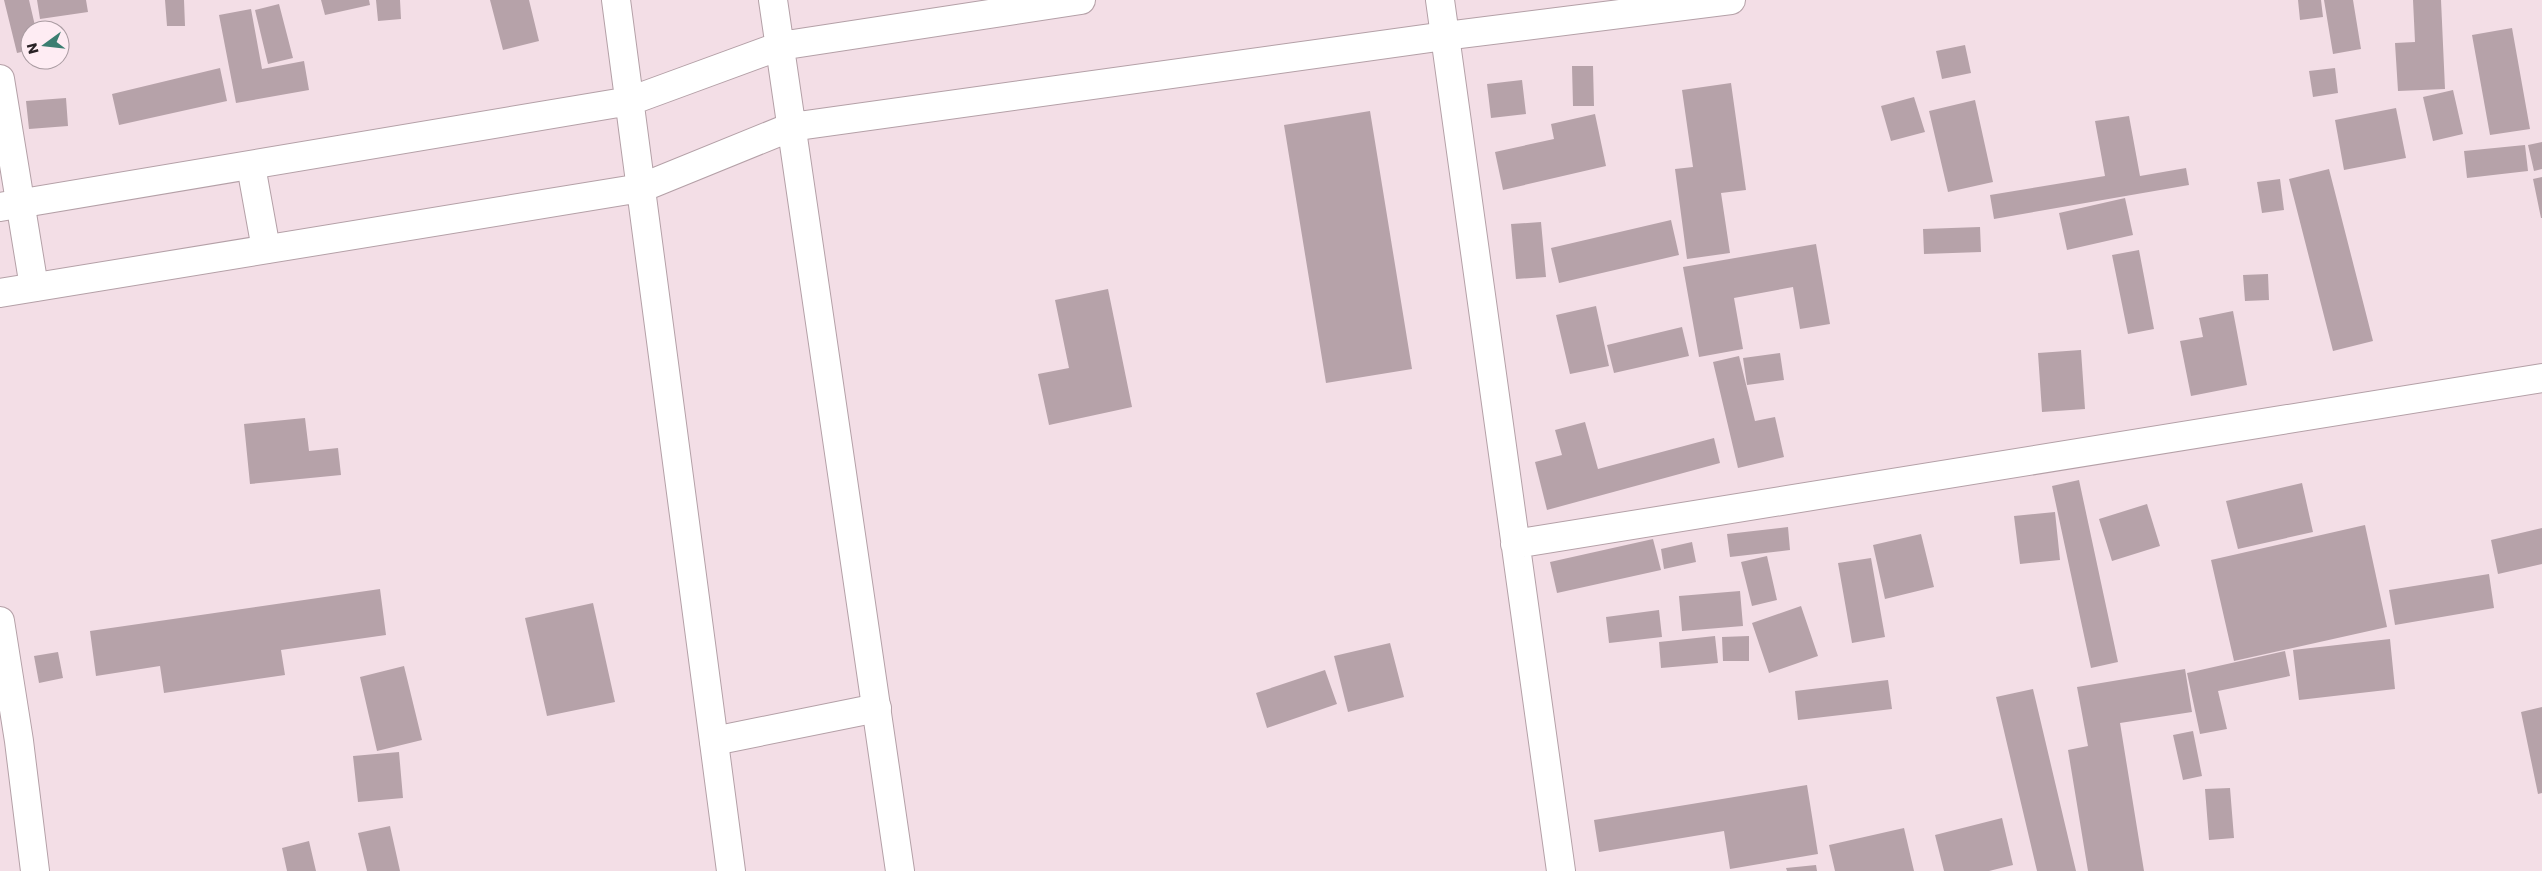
<svg xmlns="http://www.w3.org/2000/svg" width="2542" height="871" viewBox="0 0 2542 871" font-family="Poppins,sans-serif">
  <rect width="100%" height="100%" fill="#f3dee6"/>
  <path fill="#b6a2a9" d="M4,0h25l7,30h-6v20l-13,3z
    M37,0h49l2,12 -48,7z
    M165,0h19l1,26h-18z
    M321,0h48l1,5 -45,10z
    M376,0h24l1,19 -23,2z
    M490,0h39l10,41 -36,9z
    M2298,0h23l2,17 -23,3z
    M2324,0h29l8,49 -28,5z
    M2413,0h28l4,89 -47,2 -3,-48 20,-1z
    M279,4l14,54 -25,6 -13,-54z
    M251,9l11,60 42,-8 5,29 -73,13 -17,-88z
    M2512,28l18,101 -40,6 -18,-100z
    M1965,45l6,28 -29,6 -6,-28z
    M1572,66h21l1,40h-21z
    M220,68l7,33 -108,24 -7,-31z
    M2335,68l3,25 -25,4 -4,-26z
    M1522,80l4,34 -35,4 -4,-34z
    M1731,83l15,107 -25,3 9,60 -43,6 -12,-90 18,-2 -11,-77z
    M2453,90l10,44 -30,7 -10,-44z
    M1914,97l11,35 -34,9 -10,-35z
    M66,98l2,28 -39,3 -3,-28z
    M1975,100l18,82 -45,10 -19,-81z
    M2396,108l10,50 -62,12 -9,-50z
    M1370,111l42,258 -86,14 -42,-258z
    M1595,114l11,52 -103,24 -8,-38 59,-13 -3,-15z
    M2129,116l11,60 46,-8 3,17 -195,34 -4,-24 115,-19 -10,-55z
    M2542,142v27l-8,2 -6,-26z
    M2525,145l3,26 -61,7 -3,-27z
    M2329,169l44,172 -40,10 -44,-172z
    M2542,177v41h-1l-8,-39z
    M2280,179l4,31 -22,3 -5,-31z
    M2125,198l8,37 -66,15 -8,-37z
    M1671,220l8,35 -120,28 -8,-35z
    M1541,222l5,55 -30,2 -5,-55z
    M1980,227l1,25 -57,2 -1,-25z
    M1816,244l14,80 -30,5 -7,-42 -59,11 9,51 -44,8 -16,-90z
    M2139,250l15,79 -26,5 -16,-79z
    M2268,274l1,26 -24,1 -2,-26z
    M1108,289l24,118 -83,18 -11,-51 31,-6 -14,-68z
    M1596,306l13,60 -39,8 -14,-59z
    M2233,311l14,74 -56,11 -11,-55 23,-4 -4,-19z
    M1682,327l7,29 -75,17 -7,-28z
    M2081,350l4,59 -43,3 -4,-59z
    M1780,353l4,27 -37,5 -4,-27z
    M1739,356l16,65 20,-4 9,40 -46,11 -25,-106z
    M305,418l4,33 29,-3 3,27 -91,9 -6,-60z
    M1585,422l13,47 116,-31 6,25 -173,47 -12,-48 27,-7 -7,-25z
    M2079,480l39,182 -27,6 -39,-182z
    M2302,483l11,49 -75,17 -12,-48z
    M2147,504l13,42 -48,15 -13,-42z
    M2055,512l5,48 -40,4 -6,-48z
    M2365,525l22,102 -153,34 -23,-101z
    M1788,527l2,23 -60,7 -3,-23z
    M2542,528v36l-44,10 -7,-34z
    M1921,534l13,53 -49,12 -12,-54z
    M1653,539l8,31 -104,23 -7,-31z
    M1692,542l4,20 -32,7 -3,-20z
    M1767,556l10,44 -25,6 -11,-44z
    M1871,558l14,79 -33,6 -14,-80z
    M2489,574l5,34 -99,17 -6,-35z
    M380,589l6,46 -105,15 4,25 -121,18 -4,-27 -64,10 -6,-45z
    M1740,591l3,35 -61,5 -3,-35z
    M593,603l22,99 -68,14 -22,-98z
    M1801,606l17,50 -49,17 -17,-50z
    M1659,610l3,27 -53,6 -3,-26z
    M1715,636l3,27 -57,5 -2,-26z
    M1749,636v25h-26l-1,-24z
    M2390,639l5,50 -96,11 -6,-50z
    M1390,643l14,54 -56,15 -14,-56z
    M2285,651l5,25 -72,15 9,38 -27,5 -13,-61z
    M58,652l5,26 -24,5 -5,-27z
    M404,666l18,74 -45,11 -17,-74z
    M2185,669l7,43 -72,11 24,148h-56l-20,-121 20,-4 -11,-59z
    M1325,670l12,34 -70,24 -11,-35z
    M1888,680l4,29 -94,11 -3,-29z
    M2033,689l43,182h-39l-41,-174z
    M2542,707v86l-4,1 -17,-82z
    M2193,731l9,45 -19,4 -10,-45z
    M399,752l4,46 -45,4 -5,-46z
    M1807,785l11,69 -88,15 -6,-38 -125,21 -5,-32z
    M2230,788l4,50 -25,2 -4,-51z
    M2002,818l11,47 -24,6h-45l-9,-36z
    M390,826l10,45h-33l-9,-38z
    M1904,828l10,43h-79l-6,-26z
    M309,841l7,30h-29l-5,-23z
    M1816,865l1,6h-30l-1,-3z"/>
  <g fill="none" stroke-linecap="round" stroke-linejoin="round">
    <defs>
      <path id="minor" d="M1440,0l121,871
        M0,79l34,208
        M251,166l15,83
        M1515,544l1027,-166
        M0,621l19,120 16,130
        M714,741l163,-33"/>
      <path id="tertiary" d="M616,0l115,871
        M773,0l127,871
        M0,207l630,-106 150,-55 301,-46
        M0,293l641,-105 150,-61 654,-91 286,-36"/>
    </defs>
    <use href="#minor" stroke="#b4a0a7" stroke-width="30"/>
    <use href="#tertiary" stroke="#b4a0a7" stroke-width="30"/>
    <use href="#minor" stroke="#fff" stroke-width="28"/>
    <use href="#tertiary" stroke="#fff" stroke-width="28"/>
  </g>
  <g transform="translate(45 45) rotate(255)"><circle r="24" fill="#feecf3" stroke="#a99ba1"/>
  <path d="M0-4L9 19L0 12L-9 19Z" fill="#3b7e71"/>
  <text y="-8" font-size="14" font-weight="bold" text-anchor="middle" fill="#292225">N</text>
  </g>
</svg>
